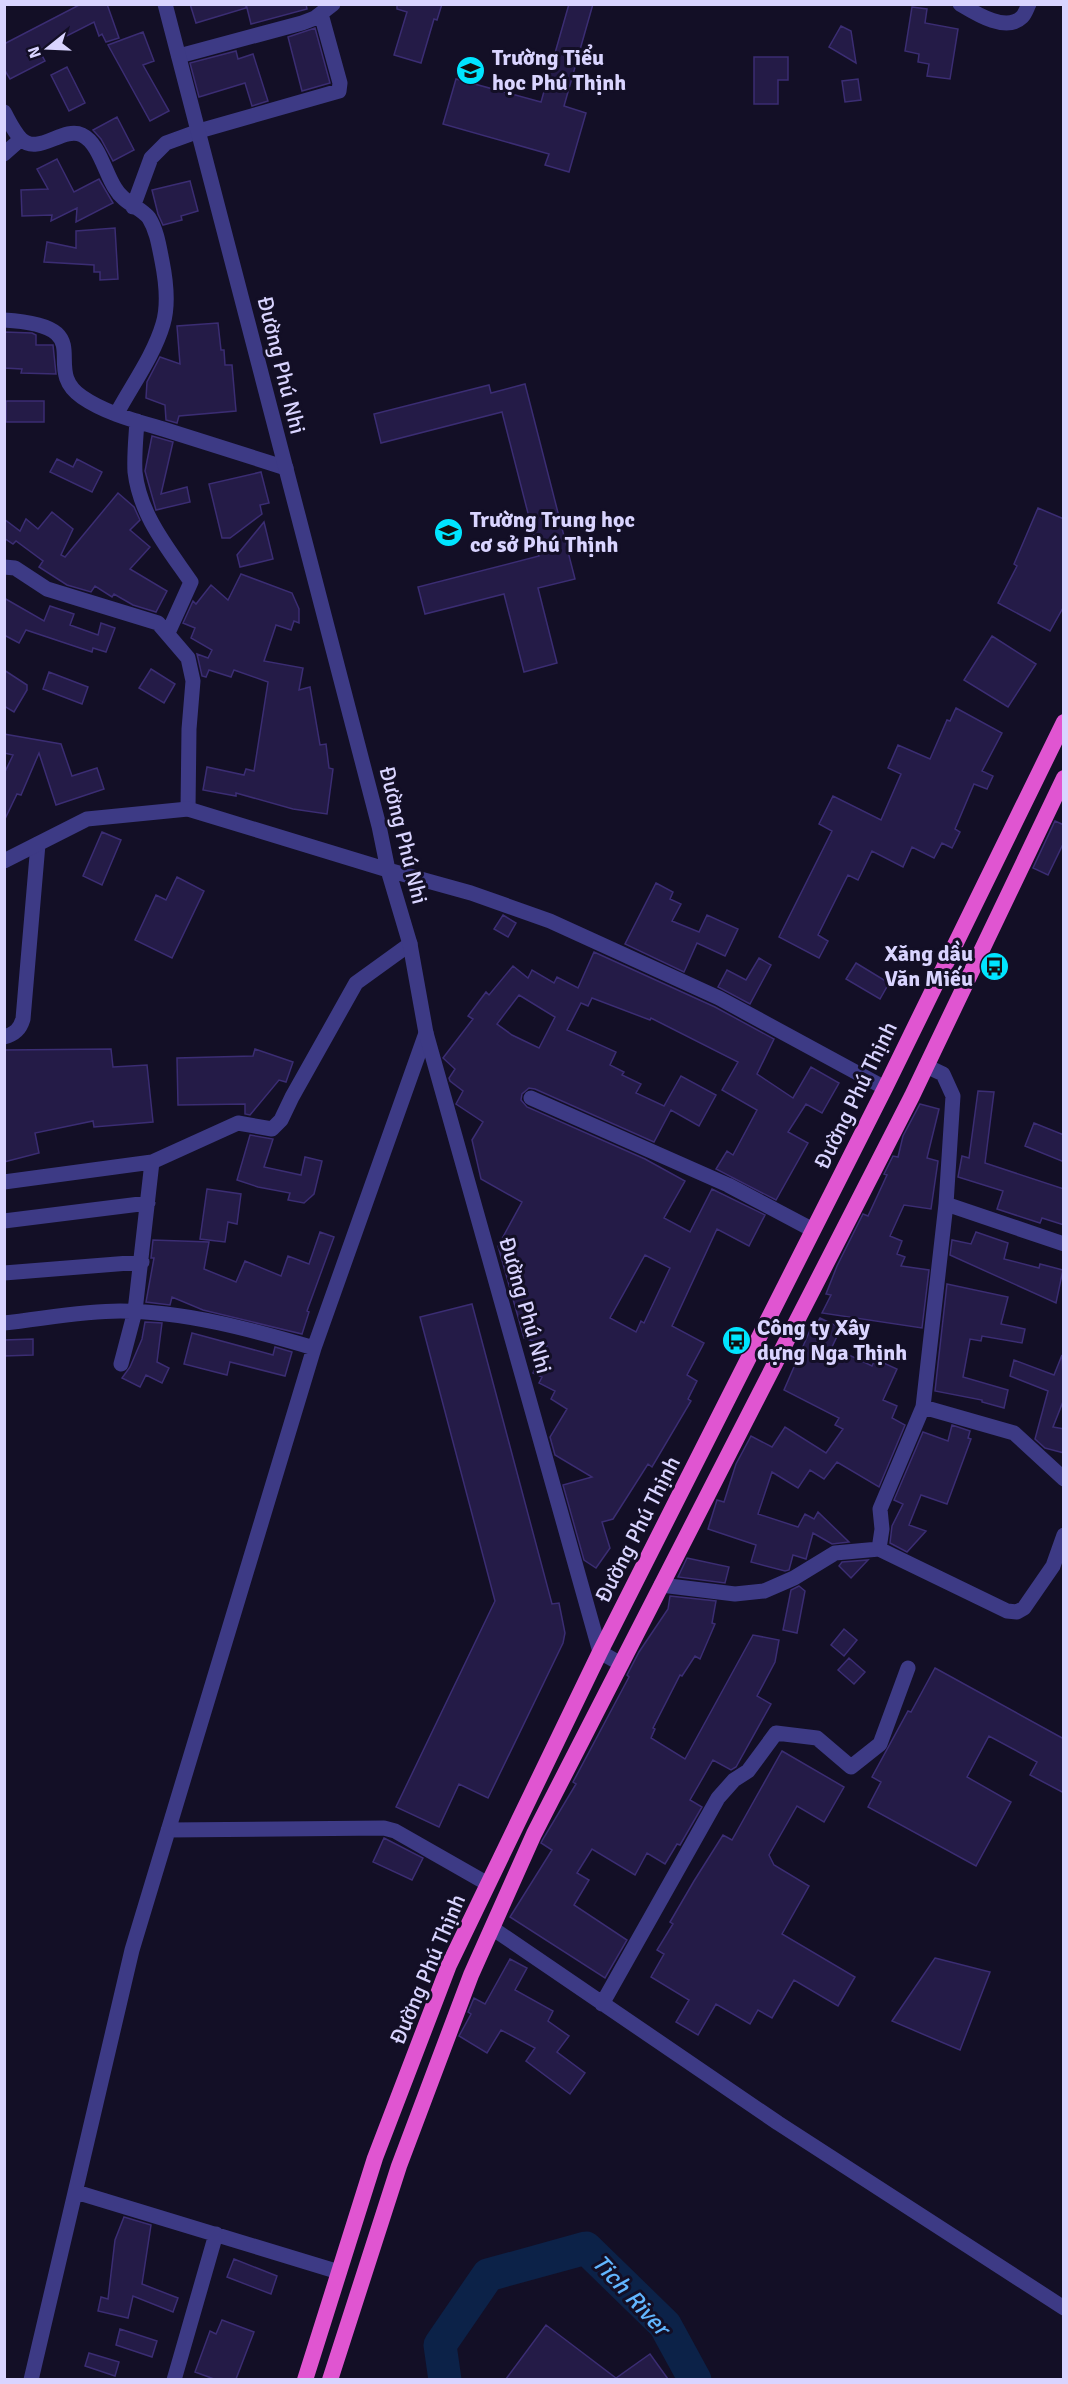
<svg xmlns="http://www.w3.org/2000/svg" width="1068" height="2384" viewBox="0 0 1068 2384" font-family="Signika,sans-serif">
  <rect width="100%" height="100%" fill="#130f26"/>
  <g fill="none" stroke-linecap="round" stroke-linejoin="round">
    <path stroke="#0c2248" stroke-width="33" d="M445,2380l-5,-35 48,-70 98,-27 79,77 30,55"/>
  </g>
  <path fill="#241b47" stroke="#3b2d73" stroke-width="1.5" fill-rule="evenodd" d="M81,4h26l12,34 -13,4 -4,-8 -3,2 -5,-14 -55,28 6,11 -35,18 -6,-10v-25z
    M190,4h56v4l-50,15z
    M246,4h60l1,5 -56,15z
    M397,4h45l-5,16 -3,-1 -13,44 -27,-8 13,-43 -10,-3z
    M569,4h24l-29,102 22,7 -17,59 -24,-7 4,-11 -106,-30 13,-45 85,23z
    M912,7l15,2 -2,14 33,6 -8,50 -23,-3 2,-12 -11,-2 1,-8 -14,-3z
    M841,26l10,5 5,32 -27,-16z
    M315,28l15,55 -28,8 -14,-54z
    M143,32l11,29 -11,4 26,46 -19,10 -42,-76z
    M236,51l2,8 15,-5 15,47 -16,5 -7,-23 -46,14 -9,-34z
    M754,57h34v23h-10v24h-24z
    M67,67l18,36 -16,8 -18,-36z
    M858,79l3,21 -16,2 -3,-21z
    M117,117l17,33 -21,11 -12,-22 -8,-9z
    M57,159l17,33 25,-13 14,24 -37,19 1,-14 -26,13 1,-6 -30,1 -1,-26 27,-1 -11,-20z
    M190,181l8,30 -17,5 1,4 -19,5 -5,-11 -6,-24z
    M115,228l3,51 -18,1v-8h-6v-7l-50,-3 3,-20 29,6v-17z
    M218,323l3,27h3l1,15h7l4,46 -57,5 -2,7 -11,-3 -1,-15 -19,-7 1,-16 13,-25 20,7 -3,-38z
    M4,332l28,1 4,2v10h17l3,29 -35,-1 1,-4 -18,-1z
    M525,384l50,195 -37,9 19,75 -33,9 -20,-78 -79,20 -7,-27 121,-31 -37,-144 -121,31 -7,-29 115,-29 2,8z
    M6,401h38v21h-38z
    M152,436l21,6 -12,52 26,-7 3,15 -34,8 -11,-39z
    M57,459l16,8 4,-8 25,13 -10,20 -42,-20z
    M261,472l8,31 -9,2 2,9 -32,24h-8l-13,-54z
    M118,493l16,14 6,13 -10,10 20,17 -20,22 37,22 -11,21 -23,-7 -19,-11 -2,3 -17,-11 -4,6 -24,-7 -28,-18 4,-6 -27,-20 -3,3 -9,-6v-19l16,12 6,-12 12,10 14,-17 21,17 -12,26 4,2z
    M1038,508l26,11v87l-14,25 -52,-28 19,-37 -3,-2z
    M264,522l9,37 -33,8 -3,-12z
    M241,574l51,19 7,16v14l-5,-2 -3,9 -15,-5 -12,36 39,7 -4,22 11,-3 10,58 6,-1 3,24 4,1 -6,45 -34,-5 -57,-16v3l-33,-6 4,-23 37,8 2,-6 8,2 14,-89 -34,-12 -3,7 -22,-7 -3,7 -4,-1 -5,-22 11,4 4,-8 -21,-12 4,-10 -12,-5 10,-22 3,3 15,-19 17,15z
    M4,598l40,23 6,-15 24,8 -4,11 28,10 3,-12 14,5 -9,24 -13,-4 -1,4 -66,-22 -7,13 -15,-8z
    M992,636l44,28 -28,43 -44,-27z
    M151,669l24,15 -11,19 -25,-15z
    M4,670l23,15v5l-13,22 -10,-6z
    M49,672l39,15 -6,17 -39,-15z
    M956,708l46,25 -20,38 11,5 -6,13 -13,-5 -19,45 5,3 -8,16 -10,-5 -8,15 -22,-11 -9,20 -31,-16 -14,29 -10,-5 -30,60 10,6 -9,17 -40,-21 53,-106 -13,-7 14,-28 48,24 20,-46 -13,-6 10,-23 32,14 17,-39 3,1z
    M4,734l57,10 11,32 25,-8 7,21 -48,16 -17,-52 -18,42 -4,-1 -13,27v-47l9,-19 -9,-2z
    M1055,821l9,4v17l-16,33 -15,-7z
    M102,832l19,8 -19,45 -19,-9z
    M177,877l27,14 -32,67 -37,-18 21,-45 10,5z
    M656,883l17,9 -3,7 11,5 -9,17 27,11 8,-17 31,14 -13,27 -28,-13 -13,29 -59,-28z
    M503,915l13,8 -8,14 -14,-8z
    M594,952l121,55 59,32 -17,35 36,24 18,-31 28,16 -17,30 -16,-9 -18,28 20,11 -32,57 -60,-31 11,-18 6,4 24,-45 -35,-20 16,-28 -87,-44 -1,2 -58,-22 -4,8 -7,-3 -14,27 49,22 -6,13 14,7 -2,3 19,9 -5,9 28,13 17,-30 35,19 -17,31 -28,-16 -17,32 -119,-53 -6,-1 -7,6 -1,6 6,7 118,52 40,22 -21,37 26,14 22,-43 53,26 -16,31 -32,-17 -45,97 32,17 -17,32 10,6 -9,18 3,2 -39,66 -4,-3 -35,55 -11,3 8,26 -14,20 -12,-8 -21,-75 29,-8 -37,-22 -5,-18 17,-28 -16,-10 4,-8 -16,-8 3,-6 -9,-4 14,-27 -23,-8 -26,-92 24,-44 -41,-23 -9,-39 11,-18 -27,-18 7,-13 -13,-10 -1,-3 6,-9 -12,-11 30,-39 -5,-3 18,-24 3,3 24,-29 15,12 4,-8 22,13 3,-6 21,11zM519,995l36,22 -16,31 -27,-13 -15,-11zM645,1255l25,13 -26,55 -3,-2 -5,11 -26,-14z
    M759,958l12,7 -21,39 -32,-17 9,-17 19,10z
    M856,963l33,20 -9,16 -34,-20z
    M111,1049l2,18 34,-2 6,57 -59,5 -1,-6 -58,12 4,20 -35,9v-112z
    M255,1049l38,13 -7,20 -7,-2 -29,35 -5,-1v-10l-67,1 -1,-47 76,-2z
    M978,1091l16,1 -9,71 79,26v36l-22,-7 -2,5 -43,-14 6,-18 -45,-14 4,-21 7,2z
    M920,1104l19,5 -12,49 11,3 -7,48 -27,-4 -14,31 12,5 -5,13 8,3 -4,9 28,4 -7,58 -100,-15 9,-18 -5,-1 11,-28 26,-52 5,2 19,-41 -3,-1 9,-18 5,1 5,-21z
    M1034,1123l30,12v27l-39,-16z
    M250,1135l23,4 -9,28 37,8 4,-18 17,4 -8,33 -10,9 -16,-3 2,-7 -32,-6 -21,-7z
    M207,1189l34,5 -4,30 -9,-2 -3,20 -25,-3z
    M320,1232l14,5 -27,74 2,1 -7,22 -99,-24 -31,-13 -2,8 -24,-3 8,-44h-3l2,-18 56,2 -5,27 32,13 9,-21 36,15 7,-20 21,8z
    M976,1232l32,11 -4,16 35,9 1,-4 23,6 -7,33 -106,-48 2,-15 19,4z
    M947,1284l61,13 -7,27 24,5 -3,14 -40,-7 -1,5 -11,-2 -7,38 45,13 -4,18 -22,-6v-2l-47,-9z
    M472,1304l80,300 7,-1 6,30 -2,10 -75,155 -29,-14 -20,43 -43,-20 99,-206 -75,-284z
    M820,1318l21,10 -9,19 40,19 3,-7 22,10 -14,31 14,6 -5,12 13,7 -26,62 -42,-25 -13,17 -14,-9 -12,18 -26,-16 -14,42 40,13 7,-13 9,5 4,-7 31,30 -17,2 -19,-11 -7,26 -13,-4 -4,15 -4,1 -34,-9 5,-17 -48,-16 9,-29 7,2 12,-38 15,-28 21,11 13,-20 41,26 17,-24 -8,-4 4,-7 -55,-28 30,-69 3,2z
    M145,1322l17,1 -5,39 12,6 -7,15 -16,-8 -6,12 -18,-9 8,-11 12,-28z
    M192,1333l81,22 2,-8 17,5 -7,24 -55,-14 -3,13 -43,-11z
    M33,1339v16l-29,1v-16z
    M1062,1355l2,44 -11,28 11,2v24l-19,-5 -10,-9 13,-48 -38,-15 4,-16 40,15z
    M952,1425l18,6 -2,7 3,1 -24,65 -26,-9 -12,30 17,6 -19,21 -17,-9 2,-17 11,-22 -9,-4 29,-68 25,9z
    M687,1558l42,9 -4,16 -47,-6z
    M868,1560l-17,18 -12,-12 3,-4z
    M799,1586l6,5 -8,42 -14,-3 8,-40z
    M670,1596l46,5 -4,22 3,1 -15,35 -5,-3 -13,20 -2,-1 -27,53 2,1 -4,9 34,21 68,-124 26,5 -4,22 -18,34 14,8 -35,63 -5,3 -18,-10 -23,40 12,7 -22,38 -3,-1 -12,20 -18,-11 -12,22 -43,-26 -15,24 12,7 -15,25 53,35 -22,38 -95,-61 42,-67 -11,-7 2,-4 33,-55 -3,-2 56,-105 -2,-2 12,-23 29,-43z
    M844,1629l13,11 -13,16 -13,-11z
    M849,1658l16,14 -11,12 -16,-14z
    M935,1668l129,71v54l-34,-18 7,-13 -48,-26 -22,41 44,25 -35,64 -108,-59 13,-25 -9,-5 36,-66 3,1z
    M782,1751l62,36 -20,35 -27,-16 -28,49 5,10 35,21 -27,48 73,43 -17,29 -44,-26 -22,38 -14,-8 -8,14 -34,-20 -18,31 -22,-13 13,-22 -38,-23 13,-23 -7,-4 16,-26 -3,-2 24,-41 29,-46 9,5z
    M384,1838l39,20 -11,22 -39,-18z
    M935,1958l55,14 -30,78 -68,-29z
    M510,1959l17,9 -12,22 38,21 -5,10 21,15 -12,16 28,21 -15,21 -44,-33 9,-13 -34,-18 -14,23 -28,-17 12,-22 -3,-2 6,-14 11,6z
    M124,2217l27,8 -9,59 36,14 -5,14 -40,-16 -5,22 -30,-7 3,-14 7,2 7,-59z
    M234,2259l43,17 -6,18 -44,-17z
    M222,2320l32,12 -18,47h-22l-19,-7 15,-41 6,3z
    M546,2325l70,53 34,-24 18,25h-162z
    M120,2329l37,12 -5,16 -36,-12z
    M89,2353l30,9 -4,14 -30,-10z"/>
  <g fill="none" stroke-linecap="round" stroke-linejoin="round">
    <path stroke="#3d3a85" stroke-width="15" d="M960,4c15,9 46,29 62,13 3,-3 5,-9 7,-13
      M179,56l123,-33 13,-5 18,-14
      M4,112c5,9 10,20 17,27 17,17 42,-13 61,-4 17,8 23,38 33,53 9,16 26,19 34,30 8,13 10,28 13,43 4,20 7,43 1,63 -9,31 -31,61 -46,89
      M4,154l17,-15
      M133,207l18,-49 15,-15 33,-12 140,-40 1,-8 -19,-69
      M4,320c100,6 34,47 78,77 23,16 54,24 81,32 41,13 82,26 123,39
      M137,421c-1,16 -3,34 -2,51 5,43 32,75 56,110l-23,51
      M4,567l11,1 32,21 111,34 30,35 5,23 -4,48 -1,80
      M4,1037c11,-3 16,-8 19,-18l15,-175
      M531,1098l197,87 85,45
      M4,1182l148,-20 86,-39 34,6 9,-9 11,-23 64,-114 54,-39
      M946,1204l118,40
      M4,1221l144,-18
      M4,1273l138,-11
      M4,1323c38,-4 78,-12 116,-12 64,0 133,19 194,37
      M121,1364l14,-53 17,-149
      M923,1407l91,26 50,46
      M879,1549l128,62 10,1 7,-4 29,-42 11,-31
      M661,1585l74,9 29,-3 30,-13 41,-25 44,-4 3,-20 -2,-20 43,-102 23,-203 7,-108 -10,-22 -17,-8
      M168,1830l216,-2 11,3 93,53
      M492,1928l286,195 286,185
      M602,2004l116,-206 16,-18 14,-9 28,-38 41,5 34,29 29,-23 28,-76
      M76,2192l263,80
      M31,2380l101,-430 182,-602 112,-315
      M174,2380l42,-146"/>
    <path stroke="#3d3a85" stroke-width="15" d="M165,4l214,822 9,44 22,74 16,89 174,619 21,12
      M4,861l83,-42 101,-10 200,61 83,23 79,28 169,77 166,90"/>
    <path stroke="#e055d1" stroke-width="16" d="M305,2380l70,-222 74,-193 151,-313 285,-564 179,-366
      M330,2380l69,-214 72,-191 63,-141 378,-738 152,-318"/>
  </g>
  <defs>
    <symbol id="school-disc" viewBox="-11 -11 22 22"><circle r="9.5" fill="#00e5ff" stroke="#130f26"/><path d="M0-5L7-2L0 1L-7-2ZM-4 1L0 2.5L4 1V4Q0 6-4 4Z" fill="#111"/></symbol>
    <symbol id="bus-disc" viewBox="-11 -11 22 22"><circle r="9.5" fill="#00e5ff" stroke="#130f26"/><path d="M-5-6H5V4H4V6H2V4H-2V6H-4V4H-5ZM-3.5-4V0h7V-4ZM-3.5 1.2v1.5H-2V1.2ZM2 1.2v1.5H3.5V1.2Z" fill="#111"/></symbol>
  </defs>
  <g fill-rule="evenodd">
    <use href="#school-disc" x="454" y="54" width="33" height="33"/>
    <use href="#school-disc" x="432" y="516" width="33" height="33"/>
    <use href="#bus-disc" x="978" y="950" width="33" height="33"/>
    <use href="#bus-disc" x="720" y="1324" width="33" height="33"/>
  </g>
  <g text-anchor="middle" stroke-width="6" stroke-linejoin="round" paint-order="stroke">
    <g font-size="22" font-weight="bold" fill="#d9d4ff" stroke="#130f26" text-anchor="start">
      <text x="492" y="65">Trường Tiểu<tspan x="492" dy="25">học Phú Thịnh</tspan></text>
      <text x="470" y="527">Trường Trung học<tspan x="470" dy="25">cơ sở Phú Thịnh</tspan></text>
      <text x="973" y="961" text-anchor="end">Xăng dầu<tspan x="973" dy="25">Văn Miếu</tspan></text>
      <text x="757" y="1335">Công ty Xây<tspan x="757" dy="25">dựng Nga Thịnh</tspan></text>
    </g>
    <g font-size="22" fill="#d9d4ff" stroke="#130f26">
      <text transform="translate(282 365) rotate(76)" y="8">Đường Phú Nhi</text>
      <text transform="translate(404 835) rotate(76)" y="8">Đường Phú Nhi</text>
      <text transform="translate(855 1095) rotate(-64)" y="8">Đường Phú Thịnh</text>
      <text transform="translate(526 1305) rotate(74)" y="8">Đường Phú Nhi</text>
      <text transform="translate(637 1529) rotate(-63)" y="8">Đường Phú Thịnh</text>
      <text transform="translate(427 1969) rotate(-67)" y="8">Đường Phú Thịnh</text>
    </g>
    <g font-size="24" font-style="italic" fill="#62b6ff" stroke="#130f26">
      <text transform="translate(631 2295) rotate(47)" y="8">Tich River</text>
    </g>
  </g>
  <rect width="1068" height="2384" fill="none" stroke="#d9d4ff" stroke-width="12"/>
  <g transform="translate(48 48) rotate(252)" stroke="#130f26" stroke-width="4.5" paint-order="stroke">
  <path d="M0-4.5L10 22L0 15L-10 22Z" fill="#d9d4ff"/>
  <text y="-9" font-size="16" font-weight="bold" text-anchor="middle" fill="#d9d4ff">N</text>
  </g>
</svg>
